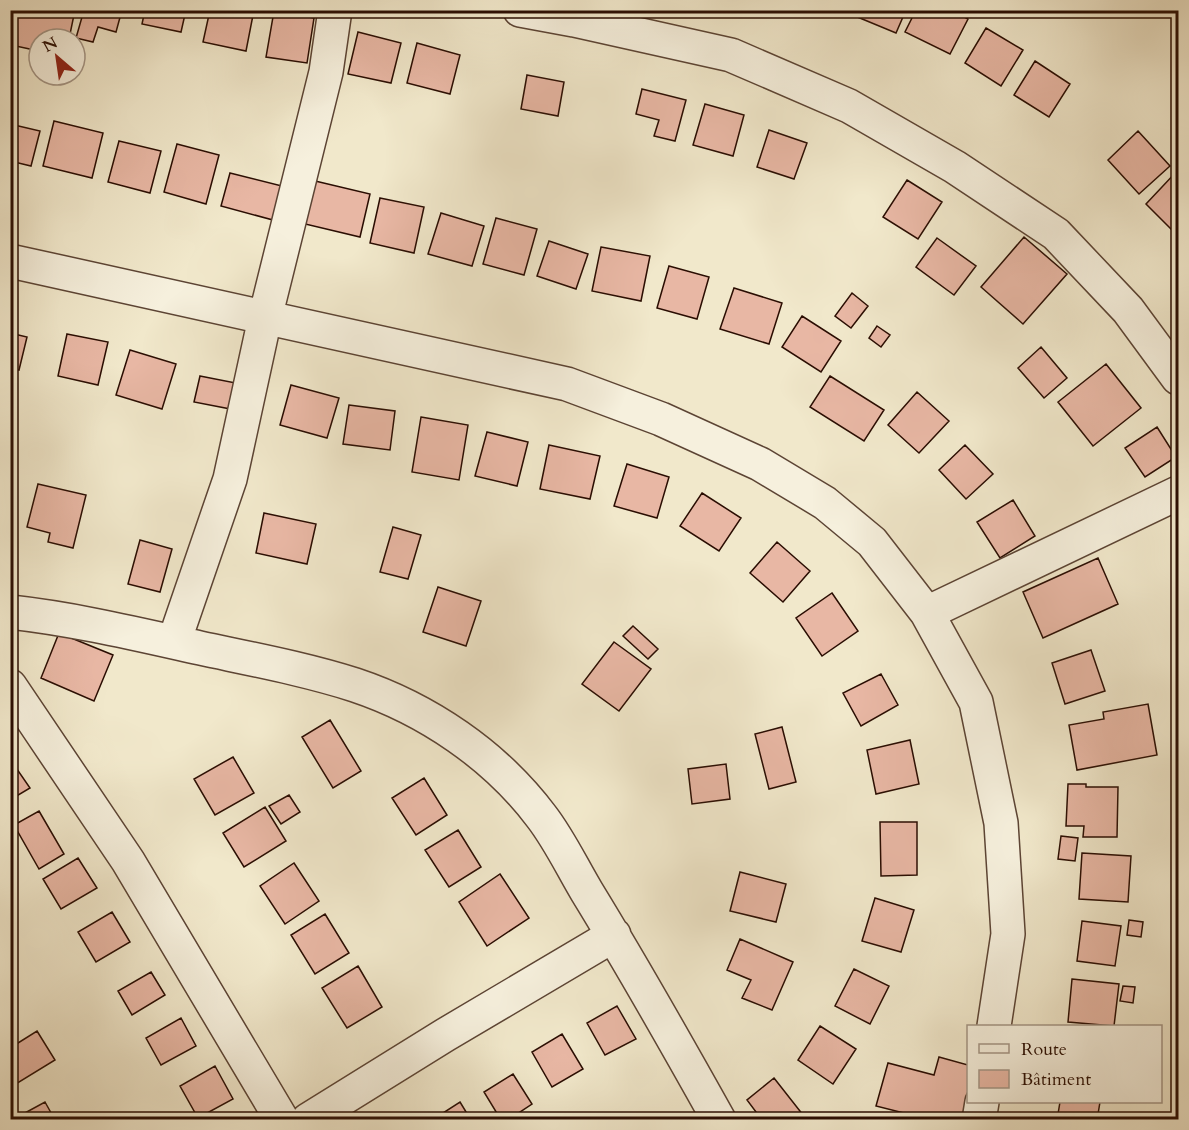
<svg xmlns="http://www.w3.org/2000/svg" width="1189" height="1130" viewBox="0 0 1189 1130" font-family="Cardo,serif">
  <rect width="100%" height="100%" fill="#f1e8cb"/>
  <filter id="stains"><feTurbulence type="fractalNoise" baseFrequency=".00333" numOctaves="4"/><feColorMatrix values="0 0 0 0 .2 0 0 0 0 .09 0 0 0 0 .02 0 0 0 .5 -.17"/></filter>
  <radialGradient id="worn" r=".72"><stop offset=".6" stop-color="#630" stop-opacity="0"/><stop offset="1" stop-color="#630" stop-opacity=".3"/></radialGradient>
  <path fill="#e8b7a4" stroke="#2a0d02" stroke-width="1.5" d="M18,10h57l-6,29h-30v12l-28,-6z
    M84,10h38l-6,22 -18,-5 -5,15 -17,-4z
    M145,10h41l-5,22 -39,-8z
    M210,10h44l-8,41 -43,-9z
    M857,10h49l-10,23 -41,-17z
    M916,10h36l16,9 -18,35 -45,-22z
    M274,11l40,7 -7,45 -41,-6z
    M986,28l37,22 -22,36 -36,-23z
    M358,32l43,11 -10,40 -43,-9z
    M417,43l43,12 -10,39 -43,-11z
    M1035,61l35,23 -21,33 -35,-22z
    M527,75l37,7 -6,34 -37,-7z
    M642,89l44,11 -11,41 -21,-5 5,-16 -23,-6z
    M705,104l39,11 -11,41 -40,-11z
    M54,121l49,12 -11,45 -49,-12z
    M10,124l30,7 -9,35 -21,-5z
    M769,130l38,13 -13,36 -37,-12z
    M1138,131l32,35 -31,28 -31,-34z
    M119,141l42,10 -11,42 -42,-11z
    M177,144l42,11 -13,49 -42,-12z
    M1177,171l1,2 -1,62 -31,-31z
    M230,173l52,13 -9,34 -52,-14z
    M311,180l59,14 -10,43 -59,-14z
    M907,180l35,22 -24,37 -35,-22z
    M380,198l44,9 -10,46 -44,-10z
    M441,213l43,13 -12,40 -44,-12z
    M496,218l41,11 -13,46 -41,-11z
    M1024,237l43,37 -44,50 -42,-37z
    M937,238l39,28 -22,29 -38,-28z
    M549,241l39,13 -12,35 -39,-13z
    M601,247l49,9 -9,45 -49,-10z
    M669,266l40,11 -12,42 -40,-11z
    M734,288l48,15 -13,41 -49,-15z
    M852,293l16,13 -17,22 -16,-12z
    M802,316l39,25 -20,31 -39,-25z
    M877,326l13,9 -9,12 -12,-9z
    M10,333l17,4 -8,33 -9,-2z
    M67,334l41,8 -10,43 -40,-9z
    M1041,347l26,31 -23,20 -26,-30z
    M130,350l46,14 -14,45 -46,-14z
    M1106,364l35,44 -48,38 -35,-44z
    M200,376l46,9 -5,26 -47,-9z
    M830,376l54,34 -20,31 -54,-34z
    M291,385l48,13 -12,40 -47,-13z
    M917,392l32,29 -30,32 -31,-28z
    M349,405l46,6 -5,39 -47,-6z
    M421,417l47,8 -9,55 -47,-8z
    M1157,427l19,30 -31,20 -20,-29z
    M487,432l41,10 -11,44 -42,-10z
    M549,445l51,11 -10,43 -50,-10z
    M965,445l28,29 -27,25 -27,-29z
    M627,464l42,13 -12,41 -43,-12z
    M38,484l48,11 -13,53 -25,-6 2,-9 -23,-6z
    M702,493l39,25 -22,33 -39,-25z
    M1013,500l22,36 -35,22 -23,-36z
    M264,513l52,11 -9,40 -51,-11z
    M393,527l28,8 -13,44 -28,-7z
    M140,540l32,9 -12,43 -32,-8z
    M777,542l33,29 -27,31 -33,-29z
    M1098,558l20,46 -75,34 -20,-46z
    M438,587l43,14 -15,45 -43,-14z
    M832,593l26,38 -36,25 -26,-38z
    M633,626l25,23 -10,10 -25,-23z
    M59,633l54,22 -19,46 -53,-23z
    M614,642l37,27 -32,42 -37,-27z
    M1091,650l14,41 -40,13 -13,-41z
    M881,674l17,31 -37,21 -18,-33z
    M1148,704l9,51 -80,15 -8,-45 35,-6 -1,-7z
    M330,720l31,51 -28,17 -31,-51z
    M782,727l14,55 -27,7 -14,-55z
    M910,740l9,44 -43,10 -9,-44z
    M233,757l21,36 -39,22 -21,-36z
    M10,759l20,29 -20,12z
    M726,764l4,35 -38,5 -4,-35z
    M424,778l23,37 -31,20 -24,-37z
    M1068,784h18v3h32l-1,50h-34l1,-11h-18z
    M289,795l11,17 -19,12 -12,-18z
    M265,807l21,34 -42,26 -21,-34z
    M39,811l25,43 -25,15 -25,-44z
    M880,822h37v53l-36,1z
    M458,830l23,37 -32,20 -24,-37z
    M1061,836l17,2 -3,23 -17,-2z
    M1082,853l49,3 -3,46 -49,-3z
    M78,858l19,30 -36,21 -18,-30z
    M294,863l25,38 -34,23 -25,-38z
    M740,872l46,12 -10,38 -46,-11z
    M500,874l29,44 -42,28 -28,-44z
    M875,898l39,12 -13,42 -39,-11z
    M112,912l18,30 -34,20 -18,-30z
    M325,914l24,39 -34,21 -24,-39z
    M1129,920l14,2 -2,15 -14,-2z
    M1082,921l39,5 -6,40 -38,-5z
    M740,939l53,23 -21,48 -30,-12 9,-18 -24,-10z
    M358,966l24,41 -35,21 -25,-40z
    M854,969l35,17 -19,38 -35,-18z
    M151,972l14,23 -33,20 -14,-24z
    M1072,979l47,5 -5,42 -46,-4z
    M1123,986l12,1 -2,16 -13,-2z
    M617,1006l19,33 -31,16 -18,-32z
    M181,1018l15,28 -35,19 -15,-27z
    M820,1026l36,23 -23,35 -35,-24z
    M37,1031l18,29 -44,27 -1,-39z
    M562,1034l21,35 -31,18 -20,-35z
    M1177,1053h1v51l-6,-1z
    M939,1057l29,8v37l-3,18h-63l2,-7 -28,-7 12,-43 46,12z
    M215,1066l18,33 -35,19 -18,-32z
    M513,1074l19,30 -24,16h-7l-17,-28z
    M774,1078l33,42h-45l-15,-20z
    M45,1102l10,18h-43z
    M460,1102l11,18h-39z
    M1060,1102h40l-3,18h-40z"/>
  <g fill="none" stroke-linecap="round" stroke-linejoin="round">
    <defs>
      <path id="minor" d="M520,10l54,10 157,35 118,51 106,61 101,67 72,76 50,68
        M10,261l557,123 94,35 99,45 65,39 47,39 55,71 49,89 25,121 7,111 -14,92
        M10,612c64,7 127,22 190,36 51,11 105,21 155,37 72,24 140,70 186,131 18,23 31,51 46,76 46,75 89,151 132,228
        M927,613l251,-120
        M174,642l56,-163 35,-161 61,-246 9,-62
        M10,686l118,175 154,259
        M308,1120l137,-85 169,-100
        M979,1120l3,-18"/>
    </defs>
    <use href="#minor" stroke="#5c4434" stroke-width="36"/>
    <use href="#minor" stroke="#f6f0dd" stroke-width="33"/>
  </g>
  <rect width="1189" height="1130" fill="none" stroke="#f1e8cb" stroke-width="36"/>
  <rect x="12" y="12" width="1165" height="1106" fill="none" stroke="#2a0d02" stroke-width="3"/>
  <rect x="18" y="18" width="1153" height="1094" fill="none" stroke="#2a0d02" stroke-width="1.5"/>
  <rect x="967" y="1025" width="195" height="78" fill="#f6f0dd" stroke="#a49585" stroke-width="1.5"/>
  <rect x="979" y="1044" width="30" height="9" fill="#f6f0dd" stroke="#a49585" stroke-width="1.5"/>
  <text x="1021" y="1055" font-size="18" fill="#2a0d02">Route</text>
  <rect x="979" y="1070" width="30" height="18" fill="#e8b7a4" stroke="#a49585" stroke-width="1.5"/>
  <text x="1021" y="1085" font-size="18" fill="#2a0d02">Bâtiment</text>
  <g transform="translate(57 57) rotate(331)"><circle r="28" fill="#f6f0dd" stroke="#a49585" stroke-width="1.5"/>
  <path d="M0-4.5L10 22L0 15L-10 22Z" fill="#8f2418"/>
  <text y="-9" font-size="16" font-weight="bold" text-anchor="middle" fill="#2a0d02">N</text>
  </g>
  <rect width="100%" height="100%" filter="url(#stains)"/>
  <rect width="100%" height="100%" fill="url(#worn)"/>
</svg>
